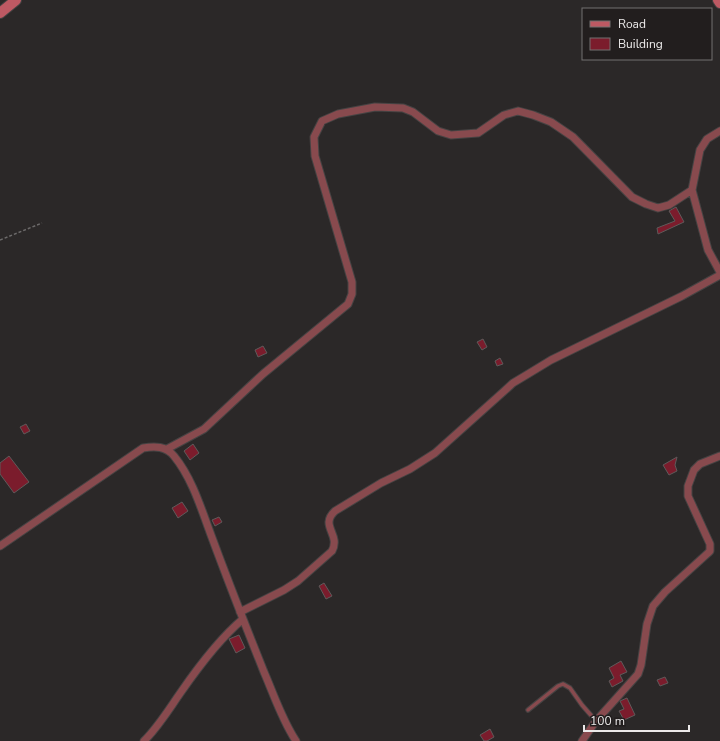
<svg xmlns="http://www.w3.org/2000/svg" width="720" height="741" viewBox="0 0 720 741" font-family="'Nunito Sans',sans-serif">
  <rect width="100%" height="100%" fill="#2b2828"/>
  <path fill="#7b1c2c" stroke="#5f5a5a" d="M676,207l8,15 -26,12 -1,-6 18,-7 -6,-10z
    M483,339l4,8 -5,3 -5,-8z
    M263,346l4,7 -9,4 -3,-7z
    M500,358l3,6 -6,2 -2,-5z
    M26,424l4,7 -6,3 -4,-7z
    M193,444l6,9 -9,7 -6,-9z
    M9,456l20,26 -15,11 -14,-19v-11z
    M677,457l-2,8 2,6 -8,4 -6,-10z
    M182,502l6,9 -10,7 -6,-10z
    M219,517l3,5 -7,4 -3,-6z
    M324,583l8,13 -6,3 -7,-13z
    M239,635l6,13 -9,5 -7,-14z
    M621,661l6,11 -7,3 3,6 -11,6 -3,-6 5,-3 -5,-10z
    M665,677l3,6 -8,3 -3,-6z
    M627,698l8,17 -11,5 -5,-9 5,-2 -4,-8z
    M490,729l4,8 -7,4h-3l-4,-6z"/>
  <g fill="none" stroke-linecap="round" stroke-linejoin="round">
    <defs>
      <path id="lane" d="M528,710l30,-24 5,-2 7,4 12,17 14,16"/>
      <path id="street" d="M720,131l-13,8 -7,11 -8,40 16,60 12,22
        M167,449l37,-20 59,-55 85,-70 4,-10v-12l-37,-126 -1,-19 8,-16 16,-7 37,-7 28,1 10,4 25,19 13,4 27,-2 26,-18 14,-4 15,4 18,7 22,15 59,60 14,7 12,4 11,-3 23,-15
        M0,546l143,-98c12,-2 23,-2 31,8 18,22 27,52 37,79 17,46 35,92 53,137 10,23 18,48 32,69
        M240,612l44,-22 14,-9 34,-30c9,-17 -13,-25 3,-40l46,-28 29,-14 25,-16 67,-60 11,-10 15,-9 23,-14 131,-64 38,-21
        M144,741c15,-15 25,-32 37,-49 18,-26 38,-53 62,-73
        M582,741l14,-20 42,-47 3,-9 6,-41 6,-18 12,-14 43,-39 2,-2v-7l-22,-48v-10l6,-16 6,-6 20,-8"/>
      <path id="secondary" d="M718,0l2,3
        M0,13l16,-13"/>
    </defs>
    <use href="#lane" stroke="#464343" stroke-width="5.5"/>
    <use href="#street" stroke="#464343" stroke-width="9"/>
    <use href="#secondary" stroke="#464343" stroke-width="12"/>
    <path stroke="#6c6a6a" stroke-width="1.5" stroke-dasharray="3 2" stroke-linecap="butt" d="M0,240l42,-17"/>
    <use href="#lane" stroke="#884a4e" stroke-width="3.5"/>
    <use href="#street" stroke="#884a4e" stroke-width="7"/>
    <use href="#secondary" stroke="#bd5963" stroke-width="10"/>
  </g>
  <rect x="582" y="8" width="130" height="52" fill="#221e1e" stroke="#737070"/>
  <rect x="590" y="21" width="20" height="6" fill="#bd5963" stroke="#737070"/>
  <text x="618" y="28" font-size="12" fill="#eceaea">Road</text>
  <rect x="590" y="38" width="20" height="12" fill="#7b1c2c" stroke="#737070"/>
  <text x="618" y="48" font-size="12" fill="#eceaea">Building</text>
  <path d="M584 725v6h105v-6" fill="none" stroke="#eceaea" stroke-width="2"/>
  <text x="590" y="725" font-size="12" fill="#eceaea" stroke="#221e1e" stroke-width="3" paint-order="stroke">100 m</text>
</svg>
